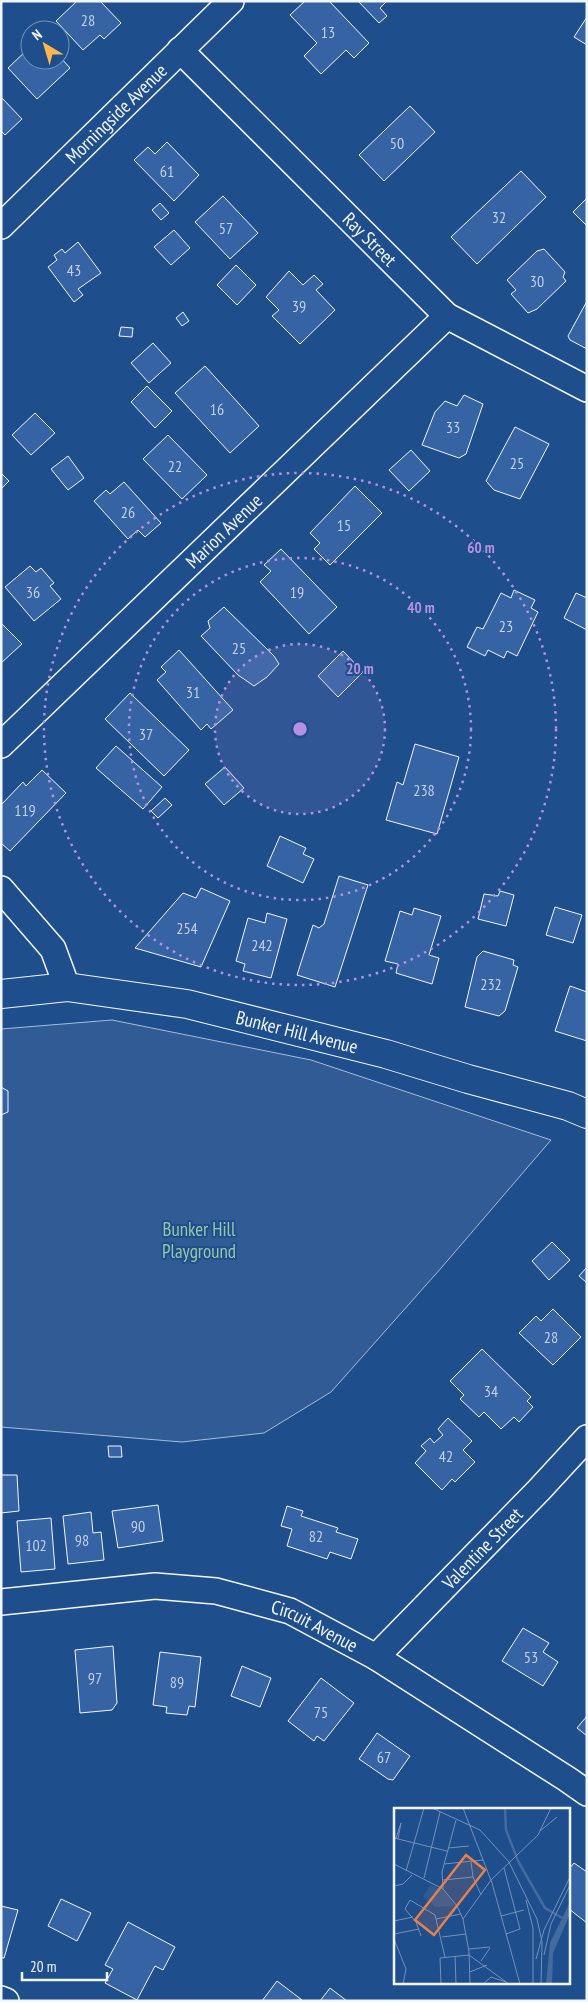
<svg xmlns="http://www.w3.org/2000/svg" width="588" height="2002" viewBox="0 0 588 2002" font-family="'PT Sans Narrow',sans-serif">
  <rect width="100%" height="100%" fill="#1f4e8c"/>
  <path fill="#305b95" stroke="#a8bbd7" d="M112,1020l199,40 240,80 -109,127 -111,125 -67,41 -82,9 -181,-15v-398z"/>
  <path fill="#3563a3" stroke="#f2f6ff" d="M77,1h23l21,22 -17,16 -4,-4 -17,15 -27,-29z
    M305,1h24l40,42 -15,15 -8,-8 -25,24 -17,-18 13,-13 -27,-28z
    M358,1h29l-7,7 7,8 -8,7z
    M587,17v28l-13,-8z
    M30,47v13h30v-3l10,11 -33,31 -29,-31z
    M1,97l21,22 -17,16 -4,-4z
    M410,106l25,26 -51,49 -25,-26z
    M167,142l32,33 -25,26 -40,-41 14,-13 7,7z
    M521,171l25,26 -69,67 -26,-27z
    M223,196l35,37 -28,26 -35,-37z
    M587,198v27h-1l-13,-13z
    M160,203l9,10 -8,7 -9,-10z
    M174,230l16,18 -19,17 -17,-18z
    M78,242l23,31 -23,16 5,6 -9,7 -26,-35 9,-7 -3,-5 8,-6 3,4z
    M544,249l21,23 -2,5 3,4 -29,28 -9,4 -17,-19 5,-4 -9,-10 30,-29z
    M236,265l20,20 -19,20 -20,-20z
    M289,271l14,14 11,-10 9,9 -7,6 19,20 -35,34 -28,-28 7,-6 -13,-13z
    M587,301v48l-17,-9 -2,-4z
    M183,312l6,9 -7,5 -6,-8z
    M121,327l12,1 -1,9 -13,-1z
    M153,343l18,20 -22,20 -18,-20z
    M205,366l54,60 -29,27 -55,-60z
    M147,386l25,25 -17,17 -24,-26z
    M464,395l19,9 -17,50 -7,4 -37,-13 13,-33 10,-11 12,5z
    M35,413l20,20 -24,22 -19,-20z
    M515,427l34,17 -29,55 -26,-9 -8,-9z
    M168,435l39,40 -25,24 -39,-40z
    M411,450l19,21 -21,20 -20,-21z
    M68,456l16,22 -16,12 -17,-21z
    M1,473l8,8 -8,8z
    M124,482l37,41 -16,14 -7,-7 -10,9 -34,-38 12,-11 4,4z
    M355,486l27,27 -52,52 -16,-16 6,-6 -10,-10z
    M281,549l56,58 -28,27 -49,-52 11,-11 -7,-6z
    M30,566l6,6 5,-4 13,15 -4,3 11,13 -27,22 -29,-34z
    M514,590l21,10 -4,8 7,4 -21,44 -10,-5 -3,7 -16,-8 -3,6 -18,-9 10,-20 6,2 18,-36 10,5z
    M576,593l11,5v32l-23,-12z
    M224,607l50,49 5,8 -12,13 -13,9 -16,-11 -37,-39 9,-8 -2,-7z
    M1,623l21,21 -21,19z
    M179,650l54,60 -22,19 -4,-5 -6,6 -44,-50 9,-8 -5,-5z
    M343,651l20,21 -25,25 -20,-21z
    M130,693l59,57 -25,26 -59,-57z
    M415,744l44,13 -22,77 -51,-14 11,-38 6,3z
    M116,746l46,41 -19,22 -47,-41z
    M225,767l19,21 -20,17 -19,-21z
    M42,770l24,23 -56,58 -9,-8v-38l22,-23 3,4z
    M165,798l7,7 -14,13 -7,-7z
    M280,836l26,12 -3,6 11,5 -11,24 -36,-17z
    M339,876l29,9 -33,102 -38,-12 16,-50 6,3 5,-4z
    M201,888l29,13 -29,66 -66,-19 48,-55 13,5z
    M500,891l14,4 -8,31 -28,-7 6,-25 14,2z
    M555,907l27,8 -9,28 -27,-8z
    M414,908l27,8 -12,39 10,3 -7,26 -36,-11 2,-9 -13,-3 15,-50 12,4z
    M267,913l20,6 -16,59 -28,-7 2,-7 -9,-3 12,-43 17,5z
    M483,951l31,9 -1,5 5,2 -13,44 -6,5 -34,-9 12,-50z
    M570,986l17,6v49l-32,-10z
    M1,1087l7,4v21l-7,3z
    M552,1242l18,18 -21,20 -17,-19z
    M587,1267v16l-8,-7z
    M553,1309l28,28 -28,28 -34,-32 17,-17 5,5z
    M482,1349l49,48 -4,4 6,6 -14,15 -5,-5 -13,12 -17,-17 -5,5 -19,-18 4,-4 -14,-14z
    M448,1418l24,23 -9,9 12,12 -20,20 -3,-3 -10,11 -27,-27 11,-12 -5,-5 9,-8 4,5 9,-8 -5,-6z
    M108,1446h13l1,11h-13z
    M1,1475h16l2,36 -18,2z
    M158,1505l5,36 -45,7 -6,-37z
    M287,1506l16,5 -2,5 37,12 -2,4 22,7 -7,20 -21,-7 -3,7 -40,-13 5,-17 -11,-3z
    M91,1512l2,21 8,-1 3,28 -36,4 -5,-48z
    M51,1518l4,51 -34,3 -4,-51z
    M523,1628l26,15 -6,9 15,10 -15,24 -41,-25z
    M113,1646l4,57 -5,7 -32,3 -5,-63z
    M160,1652l41,5 -6,50 -6,-1 -2,9 -21,-2 1,-6 -14,-2z
    M242,1666l29,12 -11,29 -29,-11z
    M321,1678l33,25 -30,38 -7,-5 -3,5 -26,-20z
    M587,1716v20l-10,-8z
    M377,1733l33,23 -17,24 -5,-1 -29,-20z
    M574,1863l13,9v51l-18,-14v-40z
    M61,1899l30,14 -14,28 -29,-15z
    M1,1906l17,4 -14,48h-3z
    M128,1922l47,25 -12,23 -8,-4 -18,34 -32,-17 8,-14 -8,-4z
    M277,1981l25,19 -40,1z
    M330,1988l17,13h-27z"/>
  <g fill="none" stroke-linecap="round" stroke-linejoin="round">
    <defs>
      <g id="minor">
        <path id="s1" d="M180,50l267,266 140,73"/>
        <path id="s2" d="M1,226l230,-225"/>
        <path id="s3" d="M1,745l446,-429"/>
        <path d="M1,889l52,60 14,38"/>
        <path id="s4" d="M1,1602l154,-16 61,5 74,20 86,46 191,122 20,14"/>
        <path id="s5" d="M376,1657l163,-167 48,-52"/>
        <path d="M1,1999l5,2"/>
      </g>
      <g id="secondary">
        <path id="s6" d="M1,994l66,-7 120,17 199,50 82,25 100,27 19,8"/>
      </g>
    </defs>
    <use href="#minor" stroke="#f2f6ff" stroke-width="28"/>
    <use href="#secondary" stroke="#f2f6ff" stroke-width="30"/>
    <use href="#minor" stroke="#1f4e8c" stroke-width="25"/>
    <use href="#secondary" stroke="#1f4e8c" stroke-width="28"/>
  </g>
  <circle cx="300" cy="729" r="85" fill="#b691df" fill-opacity=".12"/>
  <g fill="none" stroke="#b691df" stroke-width="2.5" stroke-dasharray="2.5 5">
    <circle cx="300" cy="729" r="85"/>
    <circle cx="300" cy="729" r="171"/>
    <circle cx="300" cy="729" r="256"/>
  </g>
  <g text-anchor="middle" stroke-width="4" stroke-linejoin="round" paint-order="stroke">
    <g font-size="16" fill="#c3d1e8">
      <text x="88" y="26">28</text>
      <text x="328" y="38">13</text>
      <text x="397" y="149">50</text>
      <text x="167" y="177">61</text>
      <text x="499" y="223">32</text>
      <text x="226" y="234">57</text>
      <text x="74" y="276">43</text>
      <text x="537" y="287">30</text>
      <text x="299" y="312">39</text>
      <text x="217" y="415">16</text>
      <text x="453" y="433">33</text>
      <text x="517" y="469">25</text>
      <text x="175" y="472">22</text>
      <text x="128" y="518">26</text>
      <text x="344" y="531">15</text>
      <text x="33" y="598">36</text>
      <text x="297" y="598">19</text>
      <text x="506" y="632">23</text>
      <text x="239" y="654">25</text>
      <text x="193" y="698">31</text>
      <text x="146" y="740">37</text>
      <text x="424" y="796">238</text>
      <text x="25" y="816">119</text>
      <text x="187" y="934">254</text>
      <text x="262" y="951">242</text>
      <text x="491" y="990">232</text>
      <text x="551" y="1343">28</text>
      <text x="491" y="1397">34</text>
      <text x="446" y="1462">42</text>
      <text x="138" y="1532">90</text>
      <text x="316" y="1542">82</text>
      <text x="82" y="1546">98</text>
      <text x="36" y="1551">102</text>
      <text x="531" y="1663">53</text>
      <text x="95" y="1684">97</text>
      <text x="177" y="1688">89</text>
      <text x="321" y="1718">75</text>
      <text x="384" y="1763">67</text>
    </g>
    <g font-size="19" fill="#f2f6ff" stroke="#1f4e8c">
      <text dy="7" stroke="none"><textPath href="#s2" startOffset="161">Morningside Avenue</textPath></text>
      <text dy="7" stroke="none"><textPath href="#s1" startOffset="268">Ray Street</textPath></text>
      <text dy="7" stroke="none"><textPath href="#s3" startOffset="309">Marion Avenue</textPath></text>
      <text dy="7" stroke="none"><textPath href="#s6" startOffset="301">Bunker Hill Avenue</textPath></text>
      <text dy="7" stroke="none"><textPath href="#s5" startOffset="152">Valentine Street</textPath></text>
      <text dy="7" stroke="none"><textPath href="#s4" startOffset="321">Circuit Avenue</textPath></text>
    </g>
    <g font-size="19" fill="#97c8a6" stroke="#1f4e8c">
      <text x="199" y="1236">Bunker Hill<tspan x="199" dy="22">Playground</tspan></text>
    </g>
  </g>
  <g transform="translate(394 1808)">
    <rect width="176" height="176" fill="#1f4e8c"/>
    <path d="M37,77l13,6 11,15 -20,1 -12,-11z" fill="#305b95"/>
    <path d="M176,94v12l-17,39 -1,31h-6l4,-41z" fill="#446ba0"/>
    <path fill="none" stroke="#446ba0" stroke-width="2.5" d="M111,0l1,22 13,33 26,45 19,11"/>
    <path fill="none" stroke="#7391ba" stroke-width="1" d="M38,0l48,22 29,32M69,0l29,75 28,101M146,23l17,-14M0,30l53,13M2,30l5,-15 -3,16M54,40l21,-2M77,54l2,15 8,18M115,54l28,57 5,23 -1,42M0,56l49,25 14,17 6,13 6,33 1,32M50,56l39,-4M110,60l16,61 -14,5M12,63l18,-63M30,70l16,-66M49,72l30,-3M0,78l9,-2 9,-9M49,81l-1,-17 14,-52M132,92l7,28v56M107,108l23,-6M42,111l25,-5M69,111l28,-39 47,-45 13,-27M0,113l19,-4M0,126l25,-5M27,128l-5,-14 -11,-13 5,-9 25,15 10,42M48,129l24,-3M0,131l12,30 -3,15M75,141l21,-2M150,147l7,-31 20,-41M61,148l1,28M142,151l8,-29 27,-55M87,153l9,-13M76,164l17,-7M47,176l-1,-26 29,-3 40,29M89,176l8,-7 15,5"/>
    <path fill="#ea8049" fill-opacity="0.15" stroke="#ea8049" stroke-width="2.5" d="M72,47l19,15 -51,65 -19,-15z"/>
    <rect width="176" height="176" fill="none" stroke="#f2f6ff" stroke-width="2.5"/>
  </g>
  <circle cx="300" cy="729" r="8" fill="#b691df" stroke="#1f4e8c" stroke-width="2.5"/>
  <g font-size="15" text-anchor="middle" font-weight="bold" fill="#b691df" stroke="#1f4e8c" stroke-width="4" stroke-linejoin="round" paint-order="stroke">
    <text x="481" y="553">60 m</text>
    <text x="421" y="613">40 m</text>
    <text x="360" y="674">20 m</text>
  </g>
  <rect width="588" height="2002" fill="none" stroke="#f2f6ff" stroke-width="5"/>
  <g transform="translate(45 45) rotate(322)"><circle r="24" fill="#1f4e8c" stroke="#7391ba"/>
  <path d="M0-4L9 19L0 12L-9 19Z" fill="#ffb74d"/>
  <text y="-8" font-size="14" font-weight="bold" text-anchor="middle" fill="#f2f6ff">N</text>
  </g>
  <path d="M22 1972v8h85v-8" fill="none" stroke="#f2f6ff" stroke-width="2.5"/>
  <text x="30" y="1972" font-size="15" fill="#f2f6ff" stroke="#1f4e8c" stroke-width="4" paint-order="stroke">20 m</text>
</svg>
